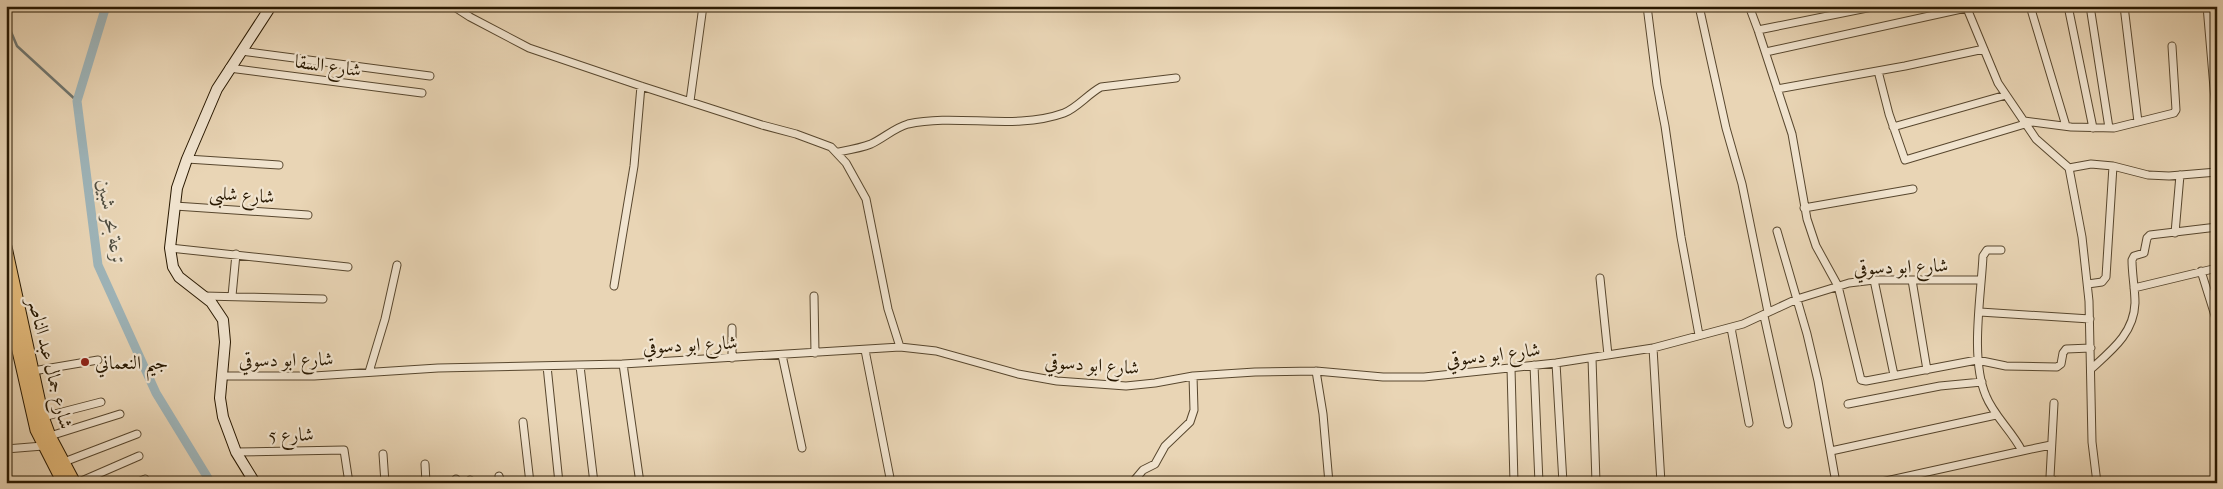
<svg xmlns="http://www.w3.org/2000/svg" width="2223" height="489" viewBox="0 0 2223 489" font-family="'IM FELL French Canon',Amiri,serif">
  <rect width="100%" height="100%" fill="#e9d5b5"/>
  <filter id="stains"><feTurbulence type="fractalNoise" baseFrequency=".004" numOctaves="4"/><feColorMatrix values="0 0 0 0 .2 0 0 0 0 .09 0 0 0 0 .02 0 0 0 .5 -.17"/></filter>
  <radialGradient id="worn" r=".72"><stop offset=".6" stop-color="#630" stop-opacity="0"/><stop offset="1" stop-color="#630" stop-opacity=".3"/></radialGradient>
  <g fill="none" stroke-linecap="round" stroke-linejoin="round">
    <path stroke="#6f7670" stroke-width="2.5" d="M6,20l11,26 60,55"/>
    <path stroke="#9eb5ba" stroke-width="9" d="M106,6l-29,95 21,164 58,128 55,90"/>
    <defs>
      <path id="street" d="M453,6l17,11 59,31 112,38 121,39 34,9 35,13 15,16 20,36 22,110 12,38
        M1647,6l10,79 8,41 16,111 18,98
        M1699,6l27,122 16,56 26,128
        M1749,6l9,24 34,104 15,85 9,27 22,40 23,94 5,1 111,-21 29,6 51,1 4,-3 2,-11 3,-4 25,-1
        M1966,6l32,77 38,56 33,29 13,69 7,64 3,141 5,41
        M2030,6l36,120
        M2068,6l25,122
        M2090,6l19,122
        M2124,6l14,116
        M2207,6l10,117
        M1758,30l119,-24
        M241,51l189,25
        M1766,52l209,-46
        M229,68l193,25
        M1878,71l11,43 16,46 120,-36
        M1777,89l128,-23 79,-17
        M690,101l13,-95
        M2024,121l47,6 43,1 60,-15 2,-3 -4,-64
        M1893,127l113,-32
        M838,152c11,-2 23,-4 33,-8 13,-6 23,-16 37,-20 50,-11 106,7 156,-11 13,-5 24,-19 37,-26l75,-9
        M187,159l92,6
        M2069,168l22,-4 22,2 35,9 21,1 48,-4
        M175,206l133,9
        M1804,208l109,-19
        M1777,231l30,103 11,47 18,102
        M2175,233l5,-58
        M170,248l178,19
        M2001,250h-14l-4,6c-2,41 -13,103 3,140 8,20 26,35 36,55l29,-6
        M2201,271l16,51
        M1600,278l8,77
        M1874,280l20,95
        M1912,280l15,90
        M2088,284l14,-2 4,-5 7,-111
        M614,286l20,-120 7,-80
        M2134,288l83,-20
        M204,296l119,3
        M232,296l4,-42
        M814,296l1,57
        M1980,312l110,7
        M1764,316l24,108
        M1731,328l18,95
        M1653,348l8,135
        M865,350l26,133
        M782,355l20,93
        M732,358v-30
        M1592,358l4,125
        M1556,363l7,120
        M623,364l17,119
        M1534,365l5,118
        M547,366l12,117
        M580,366l14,117
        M1511,368l3,115
        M2091,369c21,-19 43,-36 44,-66 0,-14 -3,-29 -3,-43l2,-4 10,-3 3,-15 3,-3 67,-8
        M33,371l65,-11
        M1316,371l7,43 6,69
        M369,372l16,-53 12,-54
        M221,376h93l124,-8 185,-4 277,-17 36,4 82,23 39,7 69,5 29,-3 38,-7 62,-4 61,-1 67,6h41l132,-14 97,-15 90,-24 54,-25 52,-16 25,-3h107
        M2054,403l-4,74 4,4 22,2
        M1848,404l92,-18 42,-4
        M43,417l58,-15
        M523,422l7,61
        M50,436l70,-22
        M6,449l37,-3
        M1831,451l165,-36
        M236,452l108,-2 5,33
        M383,454l2,29
        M64,462l73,-28
        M425,464l1,19
        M499,476l2,7
        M456,479v4
        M470,480l1,3
        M77,483l62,-27
        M136,483l9,-4
        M1132,483l11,-13 12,-6 10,-18 25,-24 4,-12 -1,-34
        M1877,483l145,-32"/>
      <path id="secondary" d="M255,483l-19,-31 -13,-35 -3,-19 5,-56 -2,-22 -12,-18 -32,-25 -6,-10 -3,-19 7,-60 10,-29 30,-70 54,-83"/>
      <path id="primary" d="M6,247l37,170 7,19 25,47
        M6,298l30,132 27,53"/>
    </defs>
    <use href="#street" stroke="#58472e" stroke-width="9"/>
    <use href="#secondary" stroke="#281801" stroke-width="12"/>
    <use href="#primary" stroke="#281801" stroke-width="13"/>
    <use href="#street" stroke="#f1e4cf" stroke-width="7"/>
    <use href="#secondary" stroke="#f1e4cf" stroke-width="10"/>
    <use href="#primary" stroke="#e4ba7a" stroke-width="11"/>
  </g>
  <circle fill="#8f2418" stroke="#f1e4cf" stroke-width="2" cx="85" cy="362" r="5"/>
  <g text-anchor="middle" stroke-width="4.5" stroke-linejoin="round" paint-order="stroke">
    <g font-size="19" fill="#281801" stroke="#f1e4cf">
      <text transform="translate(328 65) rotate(8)" y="7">شارع السقا</text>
      <text transform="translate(242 194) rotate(4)" y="7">شارع شلبى</text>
      <text transform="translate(1901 266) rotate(-2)" y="7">شارع ابو دسوقي</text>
      <text transform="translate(690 344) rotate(-3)" y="7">شارع ابو دسوقي</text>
      <text transform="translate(1493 354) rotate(-7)" y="7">شارع ابو دسوقي</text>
      <text transform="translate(286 359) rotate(-1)" y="7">شارع ابو دسوقي</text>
      <text transform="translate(51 363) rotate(76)" y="7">شارع جمال عبد الناصر</text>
      <text transform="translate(1092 364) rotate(4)" y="7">شارع ابو دسوقي</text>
      <text transform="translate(291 434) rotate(-1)" y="7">شارع 5</text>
    </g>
    <g font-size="19" fill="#281801" stroke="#f1e4cf" text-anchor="start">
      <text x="95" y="369">جيم النعماني</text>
    </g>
    <g font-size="20" font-style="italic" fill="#514f42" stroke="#f1e4cf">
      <text transform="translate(112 222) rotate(80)" y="7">ترعة بحر شبين</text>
    </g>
  </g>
  <rect width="2223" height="489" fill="none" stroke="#e9d5b5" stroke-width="25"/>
  <rect x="8" y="8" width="2208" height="474" fill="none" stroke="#281801" stroke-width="2.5"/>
  <rect x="12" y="12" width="2198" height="464" fill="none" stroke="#281801"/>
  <rect width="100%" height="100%" filter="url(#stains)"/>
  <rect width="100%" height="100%" fill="url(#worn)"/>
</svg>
